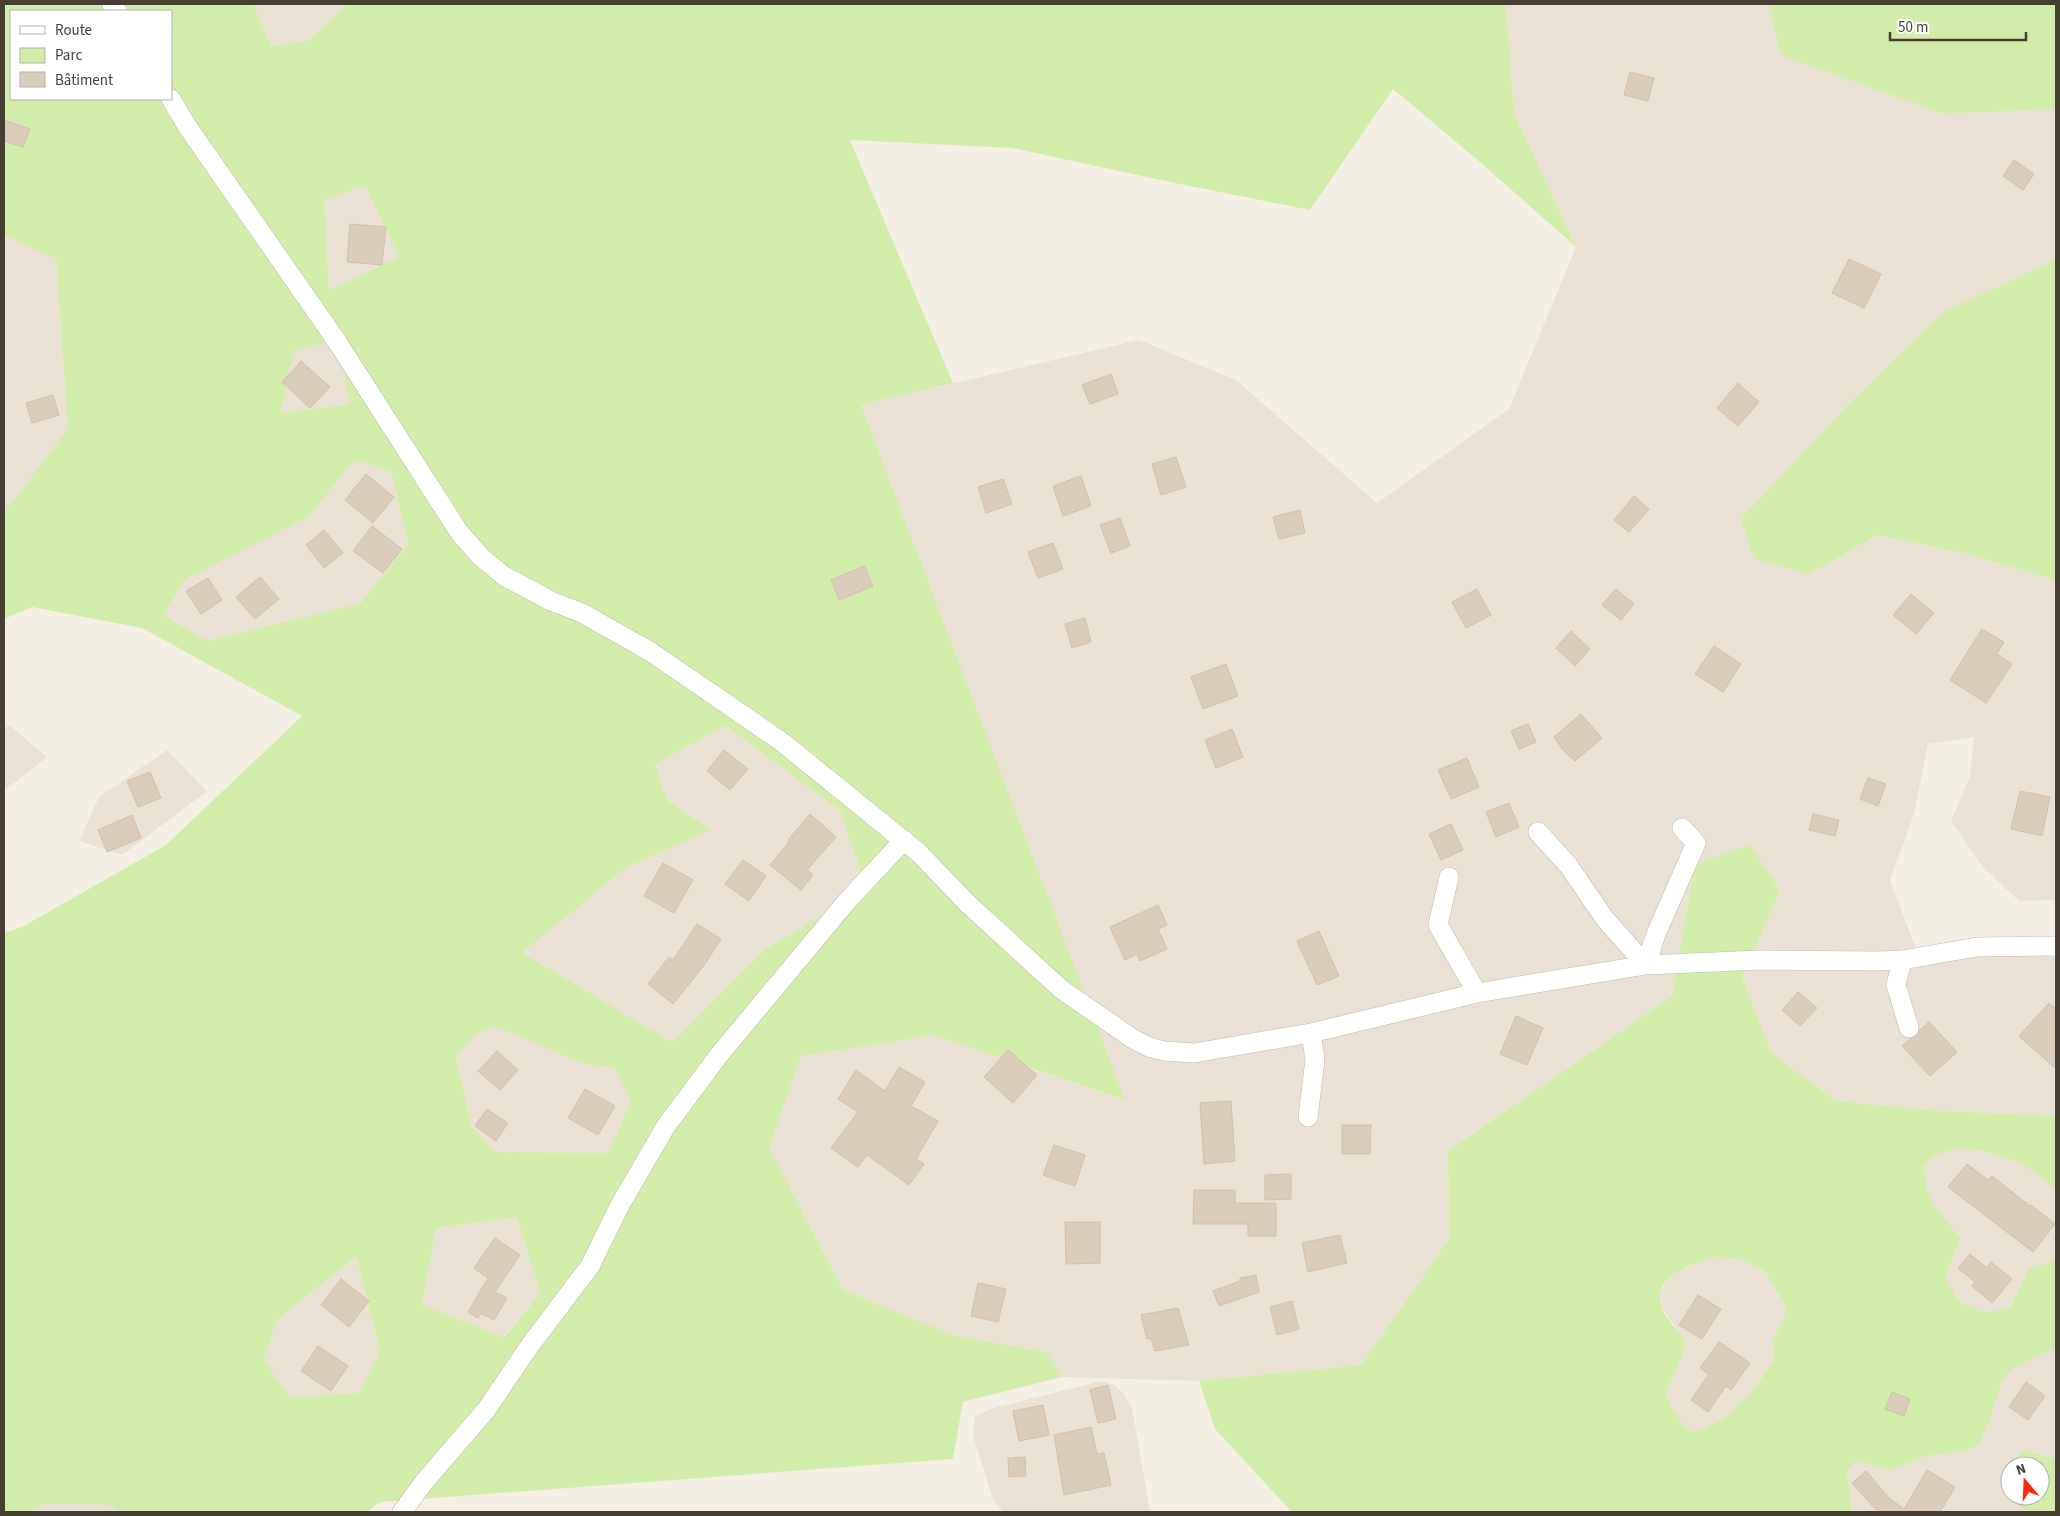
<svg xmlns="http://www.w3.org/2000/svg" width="2060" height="1516" viewBox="0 0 2060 1516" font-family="'Source Sans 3',sans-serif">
  <rect width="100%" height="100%" fill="#f4efe5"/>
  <path fill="#e9e1d3" d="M254,4h93l-38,36 -38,7z
    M1506,4h263l11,51 164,59 112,-5v150l-114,54 -133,261 69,-39 89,19 89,26v320l-37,1 -37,-35 -31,-45 19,-45 4,-39 -46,7 -14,70 -24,66 29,77 137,-10v169l-129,-6 -91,-9 -64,-48 -30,-76 38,-86 -85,-27 -23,132 -224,155 1,88 -88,126 -162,16 -138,-4 -13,-24 -98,-19 -107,-44 -74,-142 32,-93 132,-20 191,65 -263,-695 278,-65 97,40 141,123 132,-94 67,-162 -62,-134z
    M365,185l34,72 -70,33 -5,-91z
    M4,235l52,24 12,171 -64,83z
    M336,340l14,64 -69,9 13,-62z
    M355,460l36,11 17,73 -47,59 -153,38 -44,-26 20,-35 124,-63z
    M10,726l37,31 -39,31h-4v-60z
    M726,726l114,85 21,62 -13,27 -84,50 -92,94 -151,-93 106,-84 82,-37 -42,-30 -12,-36z
    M167,750l40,41 -85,64 -43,-14 20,-44z
    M495,1025l89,39 30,4 17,32 -22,53 -114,-1 -24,-26 -15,-70 19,-21z
    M1958,1148l25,3 38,12 35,26v71l-27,9 -19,38 -12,5 -28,-3 -21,-21 -4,-12 16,-38 -27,-32 -6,-13 -5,-26 10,-11z
    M517,1217l23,76 -37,44 -81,-32 14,-77z
    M356,1255l24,96 -20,42 -71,4 -25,-38 13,-39z
    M1712,1257l29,2 24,12 20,34v13l-13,23 1,20 -16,25 -30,30 -25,14 -14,1 -18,-26 -4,-13 17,-37 2,-14 -24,-35 -1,-13 6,-11 10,-10z
    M2056,1347v112l-33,-9 -10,10 -1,6h-2l-1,33 19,13h-178l2,-2 -5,-38 8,-11 36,9 36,-14 39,-5 24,-31 11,-40 11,-11z
    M1097,1382h10l9,4 8,8 8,14 18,104h-146l-10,-10 -21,-67 2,-18 15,-8z
    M43,1504l69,1 6,7h-90z"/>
  <path fill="#d2edaa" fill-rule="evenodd" d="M4,4h250l17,43 38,-7 38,-36h1159l8,109 62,134 -96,-85 -87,-73 -83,121 -140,-28 -158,-34 -162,-8 103,243 -92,22 264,695 -192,-65 -132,21 -32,92 74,142 107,44 98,19 13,24 -98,25 -10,57 -573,43 -13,10h-249l-6,-7 -69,-1 -15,8h-24v-579l18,-6 144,-82 136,-129 -160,-88 -110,-21 -28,12v-106l64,-84 -12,-170 -52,-24zM11,11h160v88h-160zM365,185l34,72 -70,33 -5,-90zM336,340l14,64 -69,9 13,-62zM355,460l36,11 17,73 -47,59 -153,38 -44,-26 20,-35 124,-63zM726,726l114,85 21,62 -13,27 -84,50 -92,93 -150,-91 105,-85 83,-37 -43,-30 -12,-36zM495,1026l89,38 30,4 17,32 -22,53 -114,-1 -24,-26 -15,-70 19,-21zM517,1217l23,76 -36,44 -82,-32 14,-77zM356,1256l24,95 -21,42 -70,4 -25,-38 13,-39z
    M1769,4h287v105l-112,5 -164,-59z
    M2056,259v321l-89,-26 -89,-19 -69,39 -55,-15 -13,-40 106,-113 95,-93z
    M1750,845l30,46 -38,86 30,76 64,48 91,9 129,6v73l-35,-26 -38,-12 -25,-3 -25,8 -10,11 5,26 6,13 27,32 -16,38c10,29 36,43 65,31l19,-38 27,-9v87l-44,22 -10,11 -12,40 -12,25 -12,6 -39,5 -36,14 -36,-9 -8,11 5,39 -2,1h-558l-77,-83 -16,-48 162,-16 88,-126 -1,-88 224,-155 23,-132zM1713,1257l28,2 24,12 20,34v12l-13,24 1,20 -16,25 -30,30 -25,14 -14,1 -18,-26 -4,-13 17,-37 2,-15c-6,-8 -22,-25 -24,-35 -8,-30 31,-40 52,-48z
    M2023,1450l33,9v53h-28l-19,-13 1,-10v7h30v-30h-28l1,-6z"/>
  <path fill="#dacdbc" stroke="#d2c1ac" d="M1630,72l24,6 -6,23 -24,-6z
    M4,120l26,9 -7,18 -19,-6z
    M2014,160l20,14 -11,16 -20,-14z
    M350,224l36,3 -4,38 -35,-3z
    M1849,259l32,15 -17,34 -32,-15z
    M301,361l29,26 -20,21 -28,-26z
    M1111,374l7,20 -28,10 -8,-19z
    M1738,383l21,19 -21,24 -21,-18z
    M53,395l6,20 -27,8 -6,-20z
    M1176,457l10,30 -25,8 -9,-31z
    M366,474l28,23 -21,26 -28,-23z
    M1081,476l10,30 -28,10 -10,-30z
    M1003,479l9,25 -26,9 -8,-26z
    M1634,496l15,13 -20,23 -15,-12z
    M1300,510l5,23 -26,6 -6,-22z
    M1120,518l10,28 -19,7 -11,-28z
    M372,526l30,23 -19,24 -30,-22z
    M324,530l19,23 -19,15 -18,-23z
    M1053,543l10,26 -25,9 -10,-26z
    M864,566l9,20 -34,14 -8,-20z
    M260,577l19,22 -24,20 -19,-22z
    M208,578l14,22 -21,14 -15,-23z
    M1477,589l14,26 -25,13 -14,-26z
    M1616,589l18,15 -13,16 -19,-15z
    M1911,594l23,19 -18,21 -23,-19z
    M1085,618l6,24 -19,6 -7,-24z
    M1982,629l22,13 -7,12 15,10 -26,39 -36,-23z
    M1571,631l19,18 -15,17 -19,-18z
    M1714,646l27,18 -18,28 -28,-18z
    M1226,664l12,32 -35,13 -12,-32z
    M1581,714l21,24 -27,23 -12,-11 -9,-13z
    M1528,724l8,18 -17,7 -8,-18z
    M1232,729l11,28 -27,11 -11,-28z
    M724,750l24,19 -18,21 -23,-19z
    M1467,758l12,29 -28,12 -13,-29z
    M150,772l11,26 -23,9 -11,-26z
    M1868,778l18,6 -8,22 -18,-7z
    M2020,791l30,6 -8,39 -31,-7z
    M1509,803l10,24 -23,10 -10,-25z
    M810,814l26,23 -29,33 6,5 -12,15 -31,-25 19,-23 -1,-2z
    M1813,814l26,6 -4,16 -26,-6z
    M132,815l9,23 -34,14 -9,-22z
    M1451,824l12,26 -22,10 -12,-26z
    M743,860l23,16 -17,25 -24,-17z
    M663,863l30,17 -19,33 -30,-17z
    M1158,905l9,20 -9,4 9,20 -27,12 -3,-7 -12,6 -15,-33z
    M697,924l24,15 -16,25 -32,40 -25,-20 21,-27 4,3z
    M1319,931l20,45 -22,9 -20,-44z
    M1798,992l19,16 -17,18 -18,-16z
    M2049,1003l7,6v60l-37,-33z
    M1516,1016l27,12 -16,37 -27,-11z
    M1929,1022l28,30 -27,24 -28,-30 8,-7 7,-3 3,-6z
    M1008,1050l29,25 -24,28 -29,-26z
    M497,1051l21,19 -18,20 -22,-19z
    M899,1067l26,15 -14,24 27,15 -22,38 8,5 -15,21 -42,-30 -9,12 -27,-19 27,-36 -20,-13 18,-29 29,21z
    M585,1089l30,17 -17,29 -30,-17z
    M1231,1101l4,60 -31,3 -4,-61z
    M487,1109l21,14 -12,18 -21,-15z
    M1342,1125h29l-1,29h-28z
    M1054,1145l31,10 -10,31 -32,-11z
    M1967,1164l21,16 4,-4 38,30 1,-1 24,19 -22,28 -85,-65z
    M1291,1174v25l-26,1v-25z
    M1194,1190h41v13h41v33h-28v-12h-55z
    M1065,1222h35v41l-34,1z
    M1340,1235l7,28 -39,9 -6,-29z
    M495,1238l25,17 -25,37 12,6 -13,22 -13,-7 -3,5 -10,-6 20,-34 -14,-10z
    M1970,1254l17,14 4,-6 21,17 -20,24 -20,-17 3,-4 -17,-14z
    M1256,1275l3,17 -40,14 -6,-15 27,-10v-3z
    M341,1279l28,22 -20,26 -28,-22z
    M978,1283l28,6 -8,33 -27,-6z
    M1698,1295l23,14 -19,30 -23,-14z
    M1292,1301l7,28 -22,6 -7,-28z
    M1178,1308l11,37 -34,6 -4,-13 -4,1 -6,-24z
    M1719,1342l31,21 -19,27 -5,-4 -18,26 -17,-12 18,-26 -9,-6z
    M318,1346l30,20 -17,25 -30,-20z
    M2026,1382l19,14 -17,24 -19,-13z
    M1108,1385l8,34 -18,4 -8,-33z
    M1892,1392l18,7 -6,17 -19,-7z
    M1043,1405l6,30 -30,6 -6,-30z
    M1091,1427l6,27 7,-1 7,32 -47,10 -10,-60z
    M1025,1457l1,19 -17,1 -1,-19z
    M1927,1470l28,17 -15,25h-62l-26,-29 14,-12 23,27 15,11z"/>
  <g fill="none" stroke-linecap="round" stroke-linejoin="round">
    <defs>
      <path id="minor" d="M112,4l5,7
        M171,99l16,27 149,214 123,192 22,25 23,19 47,25 31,12 69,39 131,90 137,111 49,51 93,85 72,50 16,8 15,4 30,2 117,-20 166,-40 169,-28 113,-5 121,1 22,-1 75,-13 79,-1
        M1538,832l30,33 37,54 41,46
        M1449,877l-11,48 39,68
        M1902,960l-6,25 13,43
        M1646,965l10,-31 40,-91 -14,-15
        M1308,1117l7,-57 -4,-27
        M402,1512l22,-30 62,-72 45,-66 59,-78 30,-61 46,-79 53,-71 129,-155 56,-60"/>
    </defs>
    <use href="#minor" stroke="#c4b9aa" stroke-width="20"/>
    <use href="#minor" stroke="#fff" stroke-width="19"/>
  </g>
  <rect width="2060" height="1516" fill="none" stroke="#473f34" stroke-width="10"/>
  <rect x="10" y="10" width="162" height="90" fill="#ffffff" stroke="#b5b2ae"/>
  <rect x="20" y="26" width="25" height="8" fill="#ffffff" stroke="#b5b2ae"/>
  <text x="55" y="35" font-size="15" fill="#473f34">Route</text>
  <rect x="20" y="48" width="25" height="15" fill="#d2edaa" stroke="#b5b2ae"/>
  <text x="55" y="60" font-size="15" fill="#473f34">Parc</text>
  <rect x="20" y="72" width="25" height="15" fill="#dacdbc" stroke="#b5b2ae"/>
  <text x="55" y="85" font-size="15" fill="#473f34">Bâtiment</text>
  <g transform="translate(2025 1481) rotate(341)"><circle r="24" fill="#ffffff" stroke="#b5b2ae"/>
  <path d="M0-4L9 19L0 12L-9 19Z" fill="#ff2911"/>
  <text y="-8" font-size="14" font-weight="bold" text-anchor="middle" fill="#473f34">N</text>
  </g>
  <path d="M1890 32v8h136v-8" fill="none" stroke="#473f34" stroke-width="2.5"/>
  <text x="1898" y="32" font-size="15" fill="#473f34" stroke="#ffffff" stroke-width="4" paint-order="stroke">50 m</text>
</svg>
